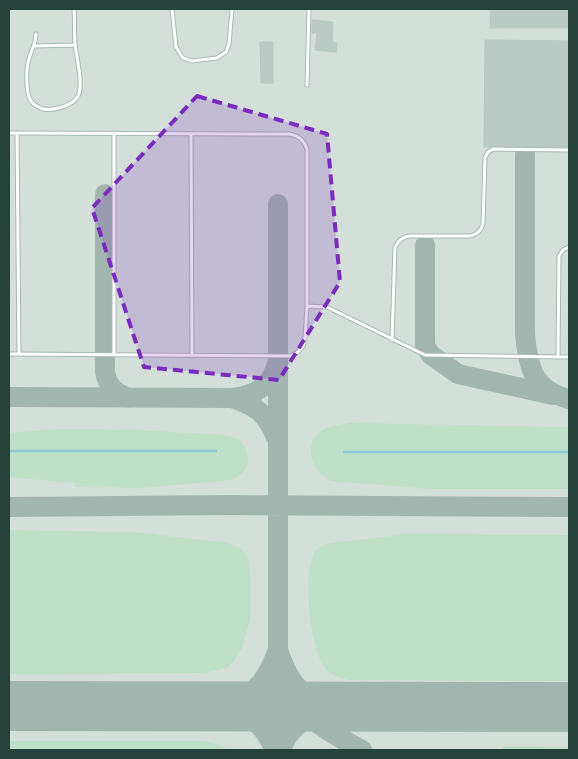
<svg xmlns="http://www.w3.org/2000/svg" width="578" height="759" viewBox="0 0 578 759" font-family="'Noto Sans',sans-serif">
  <rect width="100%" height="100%" fill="#e6efeb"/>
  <path fill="#d4dfda" d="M9,9h560v741h-560z"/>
  <path fill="#bfe0c8" d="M350,423l219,4v62h-140l-98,-8c-18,-8 -29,-35 -11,-49 8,-7 20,-7 30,-9z
    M60,429c43,0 87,1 130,4 15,1 36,-1 49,7 6,4 9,14 9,20 0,10 -8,16 -16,20l-88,8 -69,-1v-4l-66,-6v-44z
    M9,530l126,2 92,11 15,6 6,9 2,18v44l-8,28 -8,13 -7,7 -23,5 -195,1z
    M407,534l162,1v146l-221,-1c-7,-2 -15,-4 -21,-10 -18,-17 -24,-95 -13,-117 3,-5 8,-7 12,-9z
    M9,741h196l8,2 18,7h-222z
    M503,746l66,1v3h-68h2z"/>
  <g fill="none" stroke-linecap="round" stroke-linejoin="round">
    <path stroke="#8ec9d4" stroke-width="2.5" d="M9,451h207
      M344,452h225"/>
    <path stroke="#a2b6b0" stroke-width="20" d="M525,154v180c3,33 8,56 44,65
      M105,194v177c2,15 10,22 24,27
      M425,245v101l6,9 27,19 95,21
      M9,397l223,1c21,-2 40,-12 45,-35
      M232,398c24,8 34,15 44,39
      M9,507l220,-2 340,2
      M221,706c33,-9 45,-24 57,-56 11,32 18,40 47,57 -18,10 -38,22 -44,43
      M221,706c27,9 43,16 53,44
      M301,707c15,19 39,31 61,43
      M278,750v-546"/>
    <path stroke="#a2b6b0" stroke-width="50" d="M9,706l560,1"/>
  </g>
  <path fill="#bbcac4" stroke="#b8c9c2" d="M491,9h78v19h-79z
    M312,20l21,2 -1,20 5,1 -1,9 -21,-2 2,-17h-5z
    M485,40l84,1v106h-85z
    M260,42h13v41h-12z"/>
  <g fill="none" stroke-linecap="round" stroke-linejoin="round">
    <defs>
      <path id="service" d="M172,9l4,38 7,11 9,3 25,-3 9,-6 3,-8 3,-35
        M36,34c0,10 -5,16 -7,25 -3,10 -3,28 0,38 2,6 8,10 14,12 10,2 30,-3 35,-13 6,-12 -2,-39 -3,-53 -1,-11 0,-23 -1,-34
        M34,46l41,-1
        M307,85l2,-76
        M9,133l280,1c10,2 14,5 18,15v157l-2,32 -2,8 -5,6 -8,4 -281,-2
        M17,133l2,221
        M114,133v221
        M191,134l1,221
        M307,306l20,1 98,48 144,2
        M392,340l3,-93c4,-7 7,-10 15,-11h60c8,-2 11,-5 13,-13l2,-65 3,-6 5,-3 76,1
        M558,357l1,-101 4,-6 6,-3"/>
    </defs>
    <use href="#service" stroke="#a8b8b2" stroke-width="5"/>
    <use href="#service" stroke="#fff" stroke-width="3"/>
  </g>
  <path fill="#7b2cbf" fill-opacity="0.2" stroke="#7b2cbf" stroke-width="4" stroke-dasharray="10 6" stroke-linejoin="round" d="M197,96l130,38 13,148 -61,98 -135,-13 -52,-159z"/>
  <rect width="578" height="759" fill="none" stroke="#24423a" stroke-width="20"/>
</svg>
